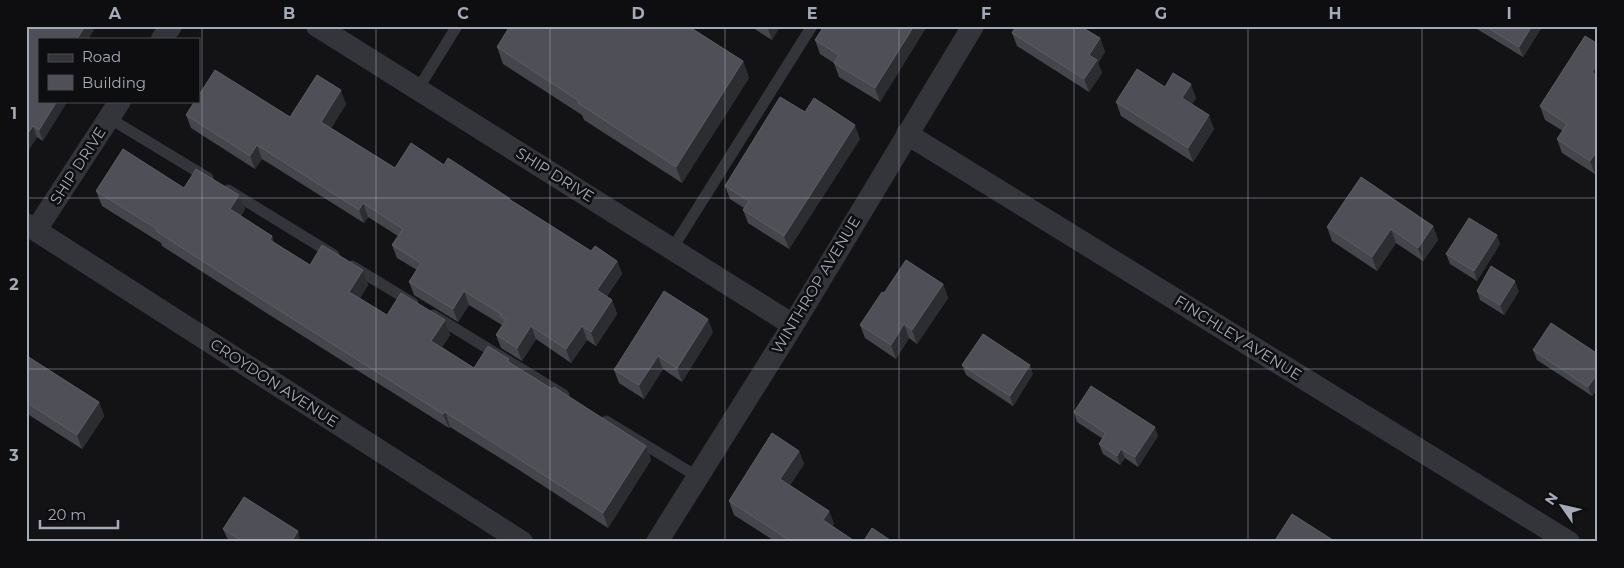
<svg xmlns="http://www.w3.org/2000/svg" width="1624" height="568" viewBox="0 0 1624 568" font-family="Montserrat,sans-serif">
  <rect width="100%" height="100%" fill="#131316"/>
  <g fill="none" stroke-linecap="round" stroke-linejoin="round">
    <path stroke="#34353b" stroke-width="11" d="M418,89l39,-63
      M109,118l99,60
      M228,190l106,65
      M672,249l140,-223
      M352,266l61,37
      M433,315l131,80
      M606,421l92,56"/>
    <path stroke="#34353b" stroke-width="22" d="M317,26l476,299
      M162,39l9,-13
      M907,134l662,408
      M26,224l496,318
      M36,230l84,-129
      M657,542l136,-217 180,-299"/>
  </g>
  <path fill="#44464b" d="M26,26h70l-8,13h-49l4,102 -6,-4 -11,17z
    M750,26h30l-8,14z
    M824,26h103l-47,76 -41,-25 -5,-14 -14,-9 -5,-14z
    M1476,26h65l1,1 -19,30 -46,-28z
    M1012,33l88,5 5,14 -7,11 4,10 -13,19 -72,-46z
    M1598,44v126l-3,4 -33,-21 -5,-14 6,-8 -18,-11 -5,-14z
    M497,47l246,14 6,17 -67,105 -98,-63 -2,-5 -79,-51z
    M1165,87l31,11 -4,6 22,25 -21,33 -72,-46 -5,-14z
    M346,104l-15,24 64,40 49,-3 66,35 81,51 26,10 5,13 -15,22 5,4 5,14 -21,32 -9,-6 -16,23 -35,-24 -14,22 -21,-13 -5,-13 6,-10 -33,-20 -11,17 -44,-27 -5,-13 8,-12 -20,-12 -5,-13 6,-9 -30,-19 -4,6 -102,-64 -7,10 -64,-41 -5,-13 104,2z
    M805,112l55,27 -71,110 -41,-26 -5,-13 1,-2 -14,-9 -5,-13z
    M184,188l55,7 6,14 -4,7 31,20 2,7 36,22 53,5 5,15 -8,13 27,17 58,5 5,15 -8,12 32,21 35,-9 1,4 136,83 5,14 -43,68 -92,-60 -66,-41 -1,1 -181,-114 -106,-68 -1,-3 -59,-37 -6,-15z
    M1433,226l5,14 -15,21 -27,-18 -19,28 -45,-30 -5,-14z
    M1500,244l-23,37 -27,-17 -4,-10z
    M943,284l5,14 -31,46 -8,-6 -13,21 -31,-21 -5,-13 24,-32z
    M1477,291h42l-15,24 -24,-15z
    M713,332l-31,50 -19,-13 -19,30 -25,-16 -5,-13z
    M1533,350l65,4v34l-6,8 -55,-36z
    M26,358l73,44 5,14 -22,33 -56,-36z
    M962,365l71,9 -20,32 -47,-31z
    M1074,412l84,24 -20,31 -13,-9 -5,7 -17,-11 -4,-10 4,-5 -26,-17z
    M799,451l5,13 -14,21 39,26 5,13 -2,2 24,16h-80l-42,-27 -5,-14z
    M223,529l78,12v1h-69l-5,-4z"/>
  <path fill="#2c2d31" d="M85,26h11l-8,13h-11z
    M767,26h13l-8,14z
    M914,26h13l-47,76 -5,-14z
    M1532,26l10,1 -19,30 -4,-10z
    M1100,38l5,14 -7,11 4,10 -13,19 -5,-13 5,-24z
    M743,61l6,17 -67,105 -6,-16z
    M1598,64v21l-6,-13z
    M1191,84l5,14 -9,14 -5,-14z
    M341,90l5,14 -20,31 -5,-13z
    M57,101h11l-25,40 -4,-11z
    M1209,115l5,14 -21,33 -5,-14z
    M855,125l5,14 -71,110 -5,-13z
    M33,126l4,11 -11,17v-18z
    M257,145l5,14 -7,10 -5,-13z
    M1598,149v21l-3,4 -5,-13z
    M239,195l6,14 -9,14 -6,-14z
    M363,203l5,14 -4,6 -5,-13z
    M1433,226l5,14 -15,21 -5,-13z
    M1391,229l5,14 -19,28 -5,-14z
    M1497,235l3,9 -23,37 -3,-10z
    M272,236l5,15 -7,-11z
    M617,261l5,13 -20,29 -5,-13z
    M363,270l5,15 -13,21 -6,-14z
    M1515,281l4,10 -15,24 -4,-10z
    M943,284l5,14 -31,46 -5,-14z
    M464,291l5,14 -11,17 -5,-13z
    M612,300l5,14 -21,32 -5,-14z
    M708,319l5,13 -31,50 -5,-14z
    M445,320l5,15 -13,20 -6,-14z
    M904,324l5,14 -13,21 -5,-14z
    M531,326l5,13 -14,22 -5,-13z
    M582,326l5,14 -16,23 -5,-14z
    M658,356l5,13 -19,30 -5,-14z
    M1030,365l3,9 -20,32 -3,-10z
    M1598,373v15l-6,8 -4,-9z
    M99,402l5,14 -22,33 -5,-14z
    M445,412l5,15 -1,1 -6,-14z
    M1155,427l3,9 -20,31 -3,-10z
    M646,446l5,14 -43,68 -5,-15z
    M1121,449l4,9 -5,7 -3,-9z
    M799,451l5,13 -19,29 -5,-14z
    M829,511l5,13 -6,9 -5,-13z
    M298,531l3,11h-10z"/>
  <path fill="#4f5057" stroke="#5c5e66" d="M26,26h59l-8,13h-38v62h18l-18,29 -6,-4 -7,10z
    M510,26h178l55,35 -67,106 -98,-64 1,-2 -82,-54z
    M824,26h90l-39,62 -41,-25 5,-8 -24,-15z
    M1016,26h64l20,12 -11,17 8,5 -13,19 -72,-46z
    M1485,26h47l-13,21z
    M1585,36l13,8v20l-6,8 6,4v73l-8,12 -33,-22 10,-15 -27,-18z
    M1137,69l28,18 8,-14 18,11 -9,14 27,17 -21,33 -72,-46z
    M215,70l75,47 27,-42 24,15 -20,32 74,46 16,-25 33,22 4,-7 61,40v1l82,52 4,-5 22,15 -20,29 15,10 -21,32 -9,-6 -16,23 -35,-23 -14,22 -21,-13 10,-15 -6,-4 1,-2 -37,-23 -11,18 -44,-27 12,-19 -29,-18 11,-16 -40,-26 -4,7 -102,-65 -7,11 -64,-41 9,-14h4v-6z
    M780,97l25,15 9,-14 41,27 -71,111 -41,-26 6,-9 -24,-15z
    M123,149l61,39 12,-19 43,26 -9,14 42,27 -2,4 40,25 12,-20 41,25 -14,22 38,23 14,-22 44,27 -14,21 43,27 14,-22 21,13 -2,2 45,28 2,-2 92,59 -43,67 -92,-59 -66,-42 -2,2 -180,-114 -107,-69 1,-2 -61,-38z
    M1361,177l72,49 -15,22 -27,-19 -19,28 -45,-30z
    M1469,218l28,17 -23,36 -28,-17z
    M906,260l37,24 -31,46 -8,-6 -13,21 -31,-20 22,-33 2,1z
    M1491,266l24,15 -15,24 -23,-14z
    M664,291l44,28 -31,49 -19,-12 -19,29 -25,-15z
    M1551,323l47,31v19l-10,14 -55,-37z
    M983,334l47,31 -20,31 -48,-31z
    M27,356l72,46 -22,33 -51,-33v-44z
    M1091,386l64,41 -20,30 -14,-8 -4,7 -18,-12 7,-11 -32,-21z
    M772,433l27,18 -19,28 49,32 -6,9 33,22h-64l-63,-41z
    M244,497l54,34 -7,11h-47l-21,-13z
    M1292,514l44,28h-62z
    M872,528l21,14h-30z"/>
  <path fill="none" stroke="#a4aab7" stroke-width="1" stroke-opacity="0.55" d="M202,26v516M376,26v516M550,26v516M725,26v516M899,26v516M1074,26v516M1248,26v516M1422,26v516M26,198h1572M26,369h1572"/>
  <g text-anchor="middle" stroke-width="5" stroke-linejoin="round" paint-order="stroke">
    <g font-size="15" fill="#a4aab7" stroke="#0e0e11">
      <text transform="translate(78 166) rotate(-57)" y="5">SHIP DRIVE</text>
      <text transform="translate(555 175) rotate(32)" y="5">SHIP DRIVE</text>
      <text transform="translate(816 285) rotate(-59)" y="5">WINTHROP AVENUE</text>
      <text transform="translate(1238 338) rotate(32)" y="5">FINCHLEY AVENUE</text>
      <text transform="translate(274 383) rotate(33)" y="5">CROYDON AVENUE</text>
    </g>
  </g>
  <rect width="1624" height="568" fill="none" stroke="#0e0e11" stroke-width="55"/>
  <rect x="38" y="38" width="162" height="65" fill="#0e0e11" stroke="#4a4c53"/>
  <rect x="48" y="54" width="25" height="8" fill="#34353b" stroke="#4a4c53"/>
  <text x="82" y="62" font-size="15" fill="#a4aab7">Road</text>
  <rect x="48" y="75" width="25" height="15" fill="#4f5057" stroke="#4a4c53"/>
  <text x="82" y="88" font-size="15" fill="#a4aab7">Building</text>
  <g transform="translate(1562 506) rotate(304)" stroke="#0e0e11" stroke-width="4" paint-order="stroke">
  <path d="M0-4L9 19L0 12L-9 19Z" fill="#a4aab7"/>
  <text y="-8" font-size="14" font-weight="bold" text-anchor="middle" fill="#a4aab7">N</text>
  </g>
  <path d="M40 520v8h78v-8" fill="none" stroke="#a4aab7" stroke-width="2.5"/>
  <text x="48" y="520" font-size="15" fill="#a4aab7" stroke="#0e0e11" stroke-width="4" paint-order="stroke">20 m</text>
  <rect x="28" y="28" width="1568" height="512" fill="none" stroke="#a4aab7" stroke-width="2"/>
  <g font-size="16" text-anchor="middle" font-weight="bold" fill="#a4aab7">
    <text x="115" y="19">A</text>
    <text x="289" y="19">B</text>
    <text x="463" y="19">C</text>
    <text x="638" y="19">D</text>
    <text x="812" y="19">E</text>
    <text x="986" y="19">F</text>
    <text x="1161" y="19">G</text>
    <text x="1335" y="19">H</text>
    <text x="1509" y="19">I</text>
    <text x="14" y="119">1</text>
    <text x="14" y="290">2</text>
    <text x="14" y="461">3</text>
  </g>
</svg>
